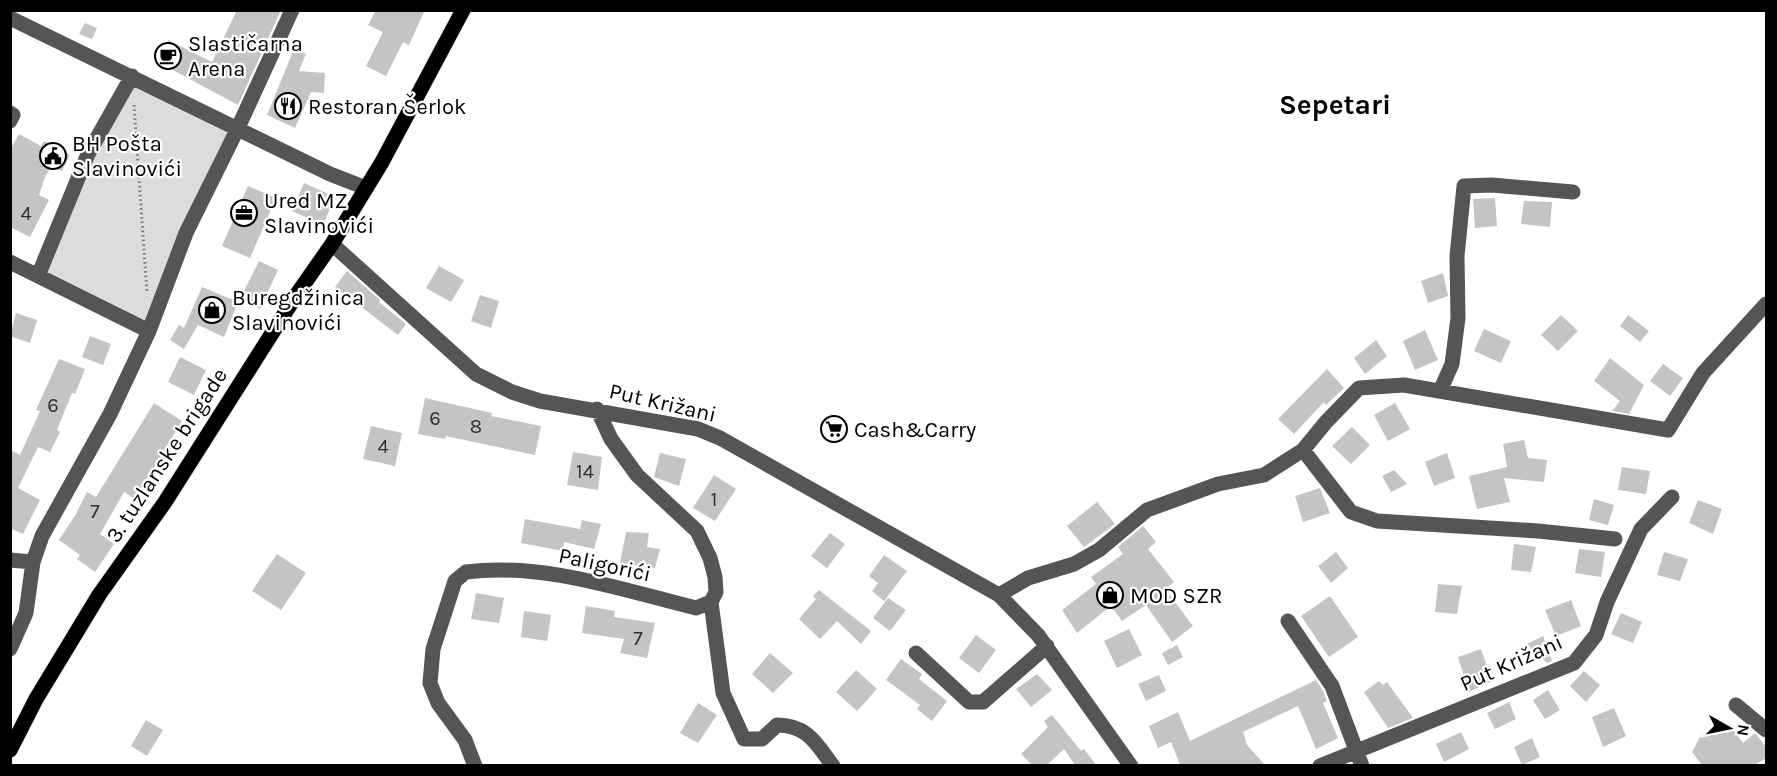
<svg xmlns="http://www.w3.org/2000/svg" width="1777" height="776" viewBox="0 0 1777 776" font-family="Karla,sans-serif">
  <rect width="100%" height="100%" fill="#fff"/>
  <path fill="#dcdcdc" d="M132,76l105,54 -88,201 -111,-55z"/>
  <path fill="#c4c4c4" d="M237,10h44l-43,95 -80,-43 10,-22 44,22z
    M376,10h49l-16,35 -6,-3 -17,34 -20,-10 17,-34 -15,-7z
    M85,23l12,5 -5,11 -13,-5z
    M294,49l12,5 -7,17 26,2 -1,20 -13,-1 -16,36 -28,-13z
    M19,134l22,12 3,-5 26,14 -8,16 -11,-4 -6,10 -6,18 10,5 -19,37 -20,-10v-77z
    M304,183l31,14 -12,28 -31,-14z
    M248,186l28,12 -26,60 -28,-12z
    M1495,198l2,28 -22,2 -2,-29z
    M1524,201l28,1 -2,25 -29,-3z
    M259,261l19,9 -18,39 -20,-10z
    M439,266l25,14 -13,22 -25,-14z
    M347,271l33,29 -1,2 27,22 -8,11 -63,-48z
    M1443,273l5,23 -20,7 -7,-22z
    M202,287l36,15 -14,35 -26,-12 -14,24 -14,-9 9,-15 5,3z
    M480,295l19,6 -8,27 -20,-7z
    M16,313l21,7 -7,23 -20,-7z
    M1561,315l17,16 -20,20 -17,-16z
    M1628,315l21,16 -9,11 -20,-16z
    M1484,329l27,12 -10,22 -27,-12z
    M1425,330l13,30 -23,10 -12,-29z
    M90,336l21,8 -8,21 -21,-8z
    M1376,340l11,16 -22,18 -11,-16z
    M180,357l26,13 -12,25 -26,-13z
    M1610,358l34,27 -15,29 -17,-3 8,-10 -26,-20z
    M59,359l26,10 -10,25 -3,-1 -15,37 3,2 -10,20 -12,-5 -20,41 22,12 -17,34 -13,-6v-78l10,5 20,-44 -4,-1z
    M1663,364l20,14 -13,18 -20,-15z
    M1327,369l17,19 -18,17 -2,-3 -30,32 -16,-15z
    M425,398l67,15 -1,3 50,10 -6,29 -89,-19 -1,3 -27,-5z
    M154,403l28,18 -47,78 -11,-7 -24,42 14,10 -19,28 -18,-13 3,-4 -21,-15 17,-26 11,-22 9,5z
    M1395,403l15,26 -22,12 -14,-26z
    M371,426l31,7 -7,33 -32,-7z
    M1352,427l18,18 -19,19 -19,-18z
    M1524,440l4,18 19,2 -3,22 -40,-4 6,24 -33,7 -8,-33 38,-9 -4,-23z
    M573,452l29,5 -4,33 -31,-5z
    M660,453l26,6 -7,27 -25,-9z
    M1447,453l8,25 -21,8 -9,-24z
    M1622,467l28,4 -4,23 -28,-4z
    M1394,470l13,14 -16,8 -9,-16z
    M714,475l22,14 -21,32 -22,-13z
    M1320,488l10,25 -27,9 -8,-26z
    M1594,499l20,6 -6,20 -19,-5z
    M1698,500l24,9 -9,25 -24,-11z
    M1097,502l18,22 -31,23 -17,-21z
    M525,519l55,10 2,-9 19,4 -7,25 -30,-7 -1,9 -42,-8z
    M1143,526l13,16 -8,7 26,33 -9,7 28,37 -21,16 -26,-37 -24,16 -11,-15 -34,27 -15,-23 34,-26 -5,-7 32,-23 -5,-7z
    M626,532l23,1 -2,14 13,2 -5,19 -35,-5z
    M830,533l15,11 -18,24 -16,-12z
    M1514,544l22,3 -5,25 -20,-2z
    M1579,549l26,3 -4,25 -26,-4z
    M1336,552l12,16 -17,15 -13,-17z
    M1664,552l24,7 -8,22 -23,-6z
    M277,554l29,19 -25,37 -29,-19z
    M884,555l23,16 -23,30 -12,-10 6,-8 -9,-7z
    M1438,584l24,2 -5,28 -22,-2z
    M819,590l52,41 -10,13 -24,-23 -17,18 -21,-20 17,-20 -3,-3z
    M476,593l28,5 -5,25 -28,-4z
    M1330,596l28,41 -29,20 -28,-41z
    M888,598l18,12 -16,21 -17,-13z
    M1571,600l10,26 -25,10 -11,-26z
    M586,606l29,5 -1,6 41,6 -8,35 -27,-5 4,-14 -42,-6z
    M524,611l27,4 -4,26 -26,-4z
    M1621,613l21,9 -9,21 -22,-9z
    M1129,629l13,26 -25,13 -13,-27z
    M976,635l20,15 -17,23 -20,-15z
    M1543,636l9,25 -5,2 -20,-19z
    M1177,645l6,12 -15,8 -6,-12z
    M1481,649l11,32 -23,11 -11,-35z
    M770,653l23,20 -20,20 -21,-19z
    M901,659l21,15 -3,5 28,22 -15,20 -15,-12 3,-4 -34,-25z
    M856,670l21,19 -20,22 -21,-19z
    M1584,671l16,14 -14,17 -16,-16z
    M1037,674l15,16 -21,17 -15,-18z
    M1159,675l7,16 -20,10 -8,-17z
    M1316,680l7,11 4,10 -4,2 15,35 -22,11 -18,-43 -55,26 4,13 18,20h-85l-9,-23 -13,6 -9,-22 29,-14 12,29z
    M1379,681l4,4 4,-3 26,36 -25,10 -24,-36z
    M1548,690l12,20 -15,9 -12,-19z
    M1509,702l7,17 -21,10 -8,-16z
    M698,703l19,12 -19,28 -18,-10z
    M1614,708l12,28 -23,11 -11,-30z
    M1052,715l29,36 3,-2 12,16h-21l-11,-16 -17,16h-15l-11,-11 27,-27 -4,-6z
    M146,720l17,10 -16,26 -16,-10z
    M1719,724l13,4 11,15 12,-10 12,15v10l-13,7h-52l-10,-13 9,-17z
    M1461,732l8,17 -25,13 -8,-18z
    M1532,738l8,19 -18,8 -8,-18z"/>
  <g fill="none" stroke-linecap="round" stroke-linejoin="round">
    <defs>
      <path id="major" d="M10,750l26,-51 63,-104 66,-93 132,-208 35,-50 50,-82 81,-152"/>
    </defs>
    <use href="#major" stroke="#dbdbdb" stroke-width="16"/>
    <path stroke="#777" stroke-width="3" stroke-dasharray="1.5 3" stroke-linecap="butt" d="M134,105l13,188"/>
    <path stroke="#555" stroke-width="15" d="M10,18l320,156 36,14
      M10,113l3,2 -3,6
      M332,244l144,130 36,18 28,9 158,28 22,9 279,157 39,40 93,131
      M10,262l139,69
      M38,276l50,-122 44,-78
      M1440,391l12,-27 6,-46 -1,-62 7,-70 28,-1 81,7
      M1303,450l48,62 26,9 161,10 77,8
      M10,560l23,2
      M999,595l29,-17 46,-14 25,-14 48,-40 71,-26 46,-9 39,-25 23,-28 33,-34 45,-3 264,45 35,-57 63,-69
      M711,602l12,91 21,46h18l15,-14c30,0 39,18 56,41
      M1288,621l44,65 30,80
      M10,649l16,-36 7,-51 9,-26 68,-122 39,-83 37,-98 51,-103 55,-120
      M916,653l53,49h14l64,-56
      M1736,705l30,25
      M475,766l-10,-26 -27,-37 -8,-20 3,-34 22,-68 11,-9c77,-10 156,18 230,36l15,-6 5,-10 -1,-15 -5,-19 -13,-27 -60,-56 -26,-36 -14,-30
      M1320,766l254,-103 22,-28 11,-33 34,-73 31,-32"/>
    <use href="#major" stroke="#000" stroke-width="15"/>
  </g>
  <defs>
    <symbol id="cafe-ring" viewBox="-11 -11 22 22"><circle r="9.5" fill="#fff" stroke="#000" stroke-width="1.5"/><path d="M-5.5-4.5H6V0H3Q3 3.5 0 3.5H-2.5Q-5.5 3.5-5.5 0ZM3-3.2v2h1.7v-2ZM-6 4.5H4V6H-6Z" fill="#000"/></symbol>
    <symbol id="restaurant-ring" viewBox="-11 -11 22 22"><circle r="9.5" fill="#fff" stroke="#000" stroke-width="1.5"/><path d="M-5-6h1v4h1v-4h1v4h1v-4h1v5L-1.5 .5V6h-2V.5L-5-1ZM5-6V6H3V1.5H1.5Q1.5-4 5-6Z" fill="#000"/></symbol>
    <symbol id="civic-ring" viewBox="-11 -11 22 22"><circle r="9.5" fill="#fff" stroke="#000" stroke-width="1.5"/><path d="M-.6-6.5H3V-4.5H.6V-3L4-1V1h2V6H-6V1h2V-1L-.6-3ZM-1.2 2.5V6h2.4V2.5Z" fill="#000"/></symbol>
    <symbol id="office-ring" viewBox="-11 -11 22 22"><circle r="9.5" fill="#fff" stroke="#000" stroke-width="1.5"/><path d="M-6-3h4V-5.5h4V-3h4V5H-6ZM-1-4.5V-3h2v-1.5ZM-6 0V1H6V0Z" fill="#000"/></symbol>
    <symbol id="shop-ring" viewBox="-11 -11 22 22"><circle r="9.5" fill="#fff" stroke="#000" stroke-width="1.5"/><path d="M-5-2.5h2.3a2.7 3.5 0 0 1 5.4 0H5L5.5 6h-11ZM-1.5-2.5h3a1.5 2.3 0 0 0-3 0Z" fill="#000"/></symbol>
    <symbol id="supermarket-ring" viewBox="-11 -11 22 22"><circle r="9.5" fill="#fff" stroke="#000" stroke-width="1.5"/><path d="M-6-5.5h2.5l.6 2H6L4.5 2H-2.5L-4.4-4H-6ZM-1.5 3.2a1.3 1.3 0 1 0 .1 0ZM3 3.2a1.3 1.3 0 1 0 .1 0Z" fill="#000"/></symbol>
  </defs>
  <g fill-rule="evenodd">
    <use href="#cafe-ring" x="153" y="41" width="30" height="30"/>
    <use href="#restaurant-ring" x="273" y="91" width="30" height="30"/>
    <use href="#civic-ring" x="38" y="141" width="30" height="30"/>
    <use href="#office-ring" x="229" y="198" width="30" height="30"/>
    <use href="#shop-ring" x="197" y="295" width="30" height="30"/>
    <use href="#supermarket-ring" x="819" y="414" width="30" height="30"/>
    <use href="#shop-ring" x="1095" y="580" width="30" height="30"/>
  </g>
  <g text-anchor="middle" stroke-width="4.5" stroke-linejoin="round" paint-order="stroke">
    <g font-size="20" fill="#313131">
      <text x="26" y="220">4</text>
      <text x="53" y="412">6</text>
      <text x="435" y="425">6</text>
      <text x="476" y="433">8</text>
      <text x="383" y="453">4</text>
      <text x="585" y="478">14</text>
      <text x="714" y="506">1</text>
      <text x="95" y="518">7</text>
      <text x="638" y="645">7</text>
    </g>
    <g font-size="22" fill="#000" stroke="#fff" text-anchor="start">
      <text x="188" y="51">Slastičarna<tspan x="188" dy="25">Arena</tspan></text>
      <text x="308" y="114">Restoran Šerlok</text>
      <text x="72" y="151">BH Pošta<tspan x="72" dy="25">Slavinovići</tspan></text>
      <text x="264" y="208">Ured MZ<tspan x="264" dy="25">Slavinovići</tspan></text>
      <text x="232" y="305">Buregdžinica<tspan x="232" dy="25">Slavinovići</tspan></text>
      <text x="854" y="437">Cash&amp;Carry</text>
      <text x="1130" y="603">MOD SZR</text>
    </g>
    <g font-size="22" fill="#000" stroke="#fff">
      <text transform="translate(663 402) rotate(13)" y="8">Put Križani</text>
      <text transform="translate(166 455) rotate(-57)" y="8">3. tuzlanske brigade</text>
      <text transform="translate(605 564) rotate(12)" y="8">Paligorići</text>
      <text transform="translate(1511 662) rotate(-24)" y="8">Put Križani</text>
    </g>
    <g font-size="28" font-weight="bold" fill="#000" stroke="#fff">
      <text x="1335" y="114">Sepetari</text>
    </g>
  </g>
  <rect width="1777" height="776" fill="none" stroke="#000000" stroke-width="24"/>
  <g transform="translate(1729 728) rotate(99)" stroke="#ffffff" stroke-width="4.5" paint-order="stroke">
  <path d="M0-4.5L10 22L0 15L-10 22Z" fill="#000000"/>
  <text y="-9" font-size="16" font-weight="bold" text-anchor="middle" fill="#000000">N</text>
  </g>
</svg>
